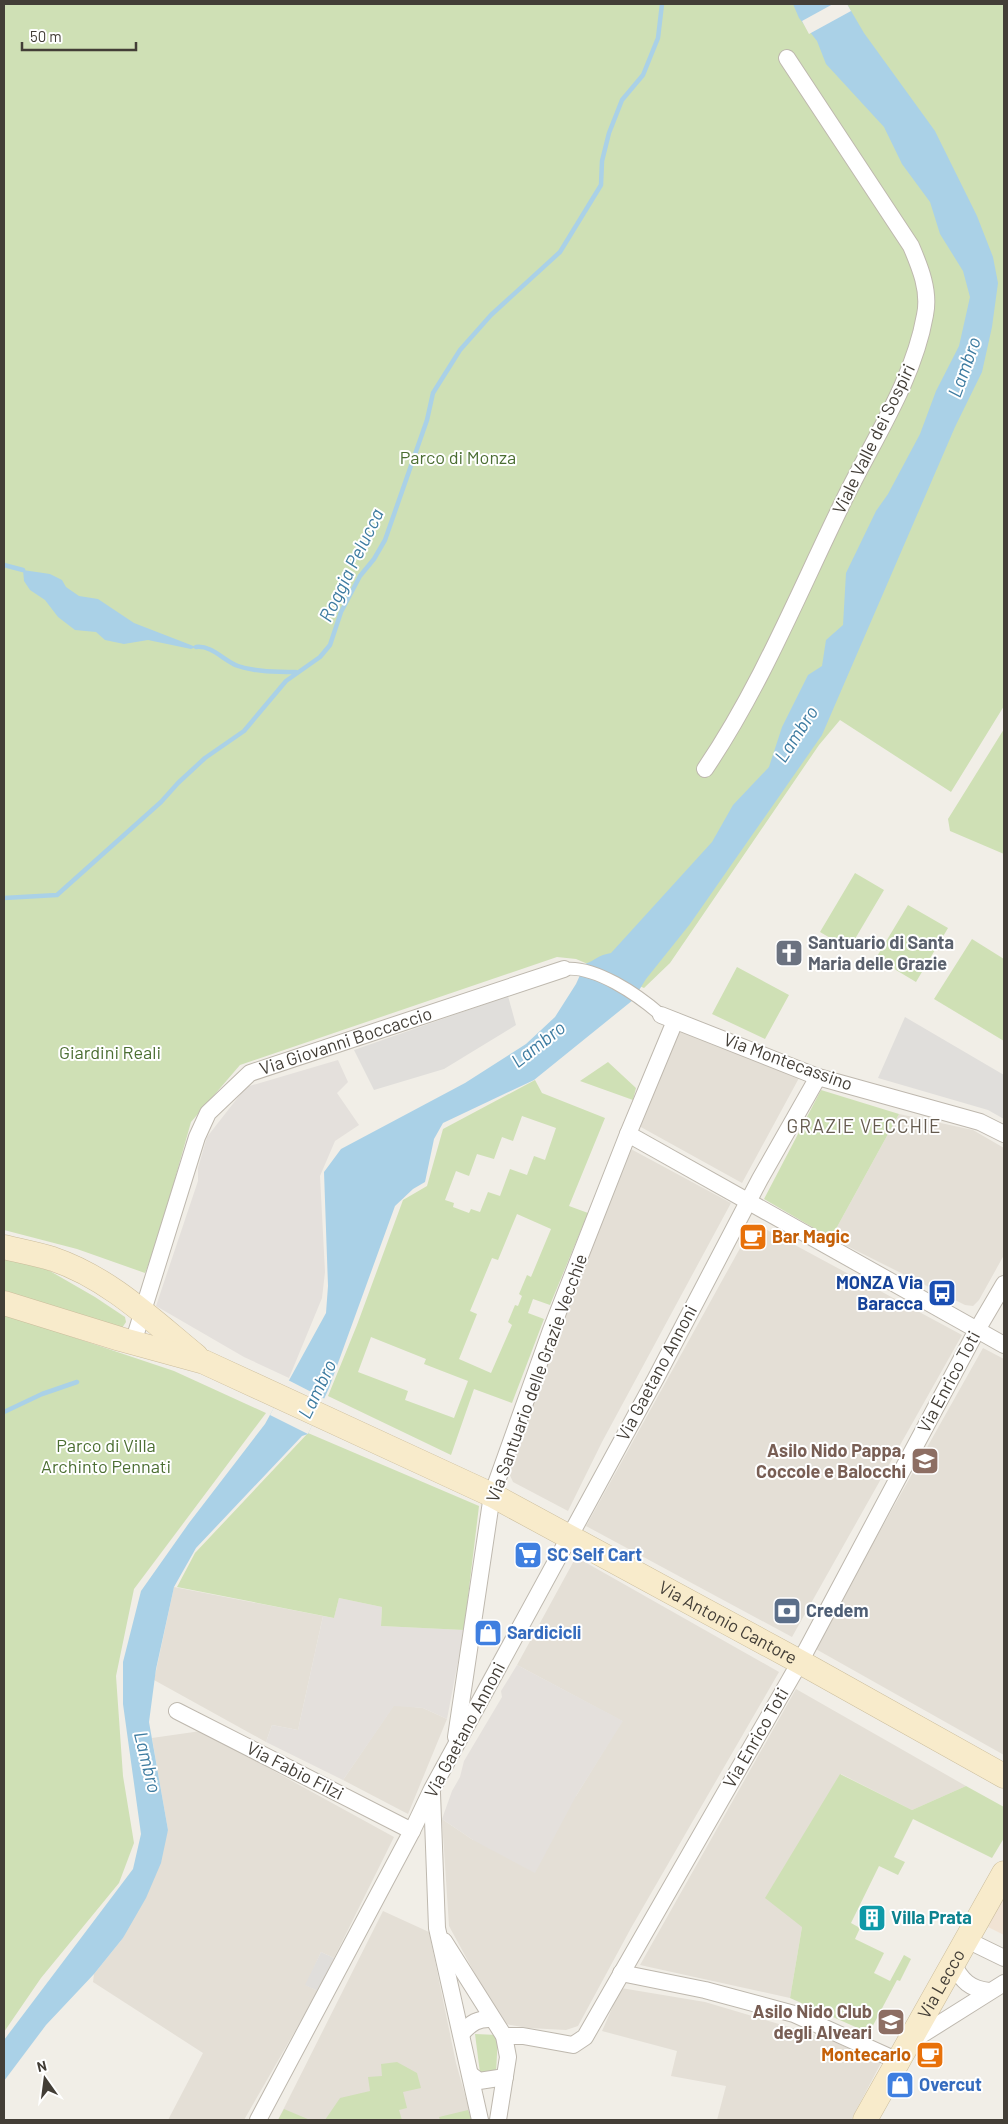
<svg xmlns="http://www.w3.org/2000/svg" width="1008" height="2124" viewBox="0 0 1008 2124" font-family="Barlow,sans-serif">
  <rect width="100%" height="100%" fill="#f1eee7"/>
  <path fill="#e4dfd6" d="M677,1030l122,48 -57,105 -103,-57z
    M899,1114l74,16 31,18v107l-25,45 -6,6 -8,-1 -134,-67z
    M629,1148l102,55 -129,239 -34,69 -55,-29 -5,-11 21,-63z
    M754,1223l208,112 -170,302 -206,-111z
    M983,1348l21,11v396l-190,-107z
    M576,1557l203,115 -148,256 -53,98 -12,4 -38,-2 -23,-4 -13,-19 -43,-79 -7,-107 31,21 103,-44 46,-75 -105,-56z
    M174,1587l149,29 -25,114 -26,-5 -6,17 -112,-62z
    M796,1689l170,97 -54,24 -71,-36 -39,153 -12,71 -150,-33z
    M394,1705l29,3 24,11 -39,95 -65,-34z
    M201,1731l193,106 -60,121 -13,-6 -15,33 12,6 -74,129h-76l35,-67 -110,-71 1,-8 29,-36 45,-108 -16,-92z
    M383,1911l46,21 27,131 16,57h-194z
    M621,1988l84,14 121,36 55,25 -30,57h-134l9,-34 -55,-10 6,-25 -75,-20z"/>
  <path fill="#f1e3d4" d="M1004,1897v38l-16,-8z"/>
  <path fill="#e4e0dc" d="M338,1060l10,22 -11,11 22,32 -24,16 -15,35 5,96 -3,26 -33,80 -45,-21 -88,-51 42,-125v-13l9,-31 39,-50z
    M339,1598l43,9 -1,19 83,4 -17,89 -24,-11 -29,-2 -51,74 -77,-38 6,-17 26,5 25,-114 11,2z
    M517,1665l106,56 -47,75 -41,77 -62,-33 -31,-21 10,-28 8,-14 4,-16 38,-64 -1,-6z"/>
  <path fill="#cfe0b5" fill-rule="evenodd" d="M4,4h1000v702l-53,86 -111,-72 -21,25 -149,218 -26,25 -68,-29 -19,-2 -317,108 -49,57 -35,124 -11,27 -68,-24 -73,-19z
    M1004,729v125l-54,-23 -2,-12z
    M855,873l29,17 -35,59 -29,-17z
    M908,905l40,23 -32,54 -40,-24z
    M972,939l32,20v82l-70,-42z
    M737,967l52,28 -24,44 -53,-25z
    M608,1062l28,26 -3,12 -53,-19z
    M535,1080l7,13 63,25 -36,88 19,7 -38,92 -17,-6 -5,14 16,6 -32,84 -38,-14 -23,66 -123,-59 29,-71 46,-125 24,-14 16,-57zM522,1116l34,12 -11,32 -11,-4 -7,19 -17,-6 -10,27 -12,-4 -8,20 -9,-3 -2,4 -16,-6 1,-4 -9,-3 11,-29 13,5 8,-22 17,5 8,-22 11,4zM517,1214l34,15 -20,48 -4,-2 -8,19 3,2 -4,10 -3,-1 -7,17 4,3 -21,48 -32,-14 18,-45 -7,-3 22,-53 6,2zM371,1337l55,22 -2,5 44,17 -14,37 -49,-18 3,-9 -50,-19z
    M821,1090l78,24 -68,124 -67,-39z
    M4,1258l39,9 52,30 30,20 1,5 -4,6 -118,-34z
    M4,1314l170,57 92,42 -132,176 -18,87 7,100 11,67 -15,40 -78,95 -37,54z
    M308,1433l171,73 -15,124 -83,-4 1,-19 -43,-9 -5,20 -157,-31 18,-34z
    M840,1774l72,36 54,-24 38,21v31l-12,20 -79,-39 -19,38 11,5 -7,13 -19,-9 -28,57 9,5 -5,11 29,14 -10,20 16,8 14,-26 7,4 -11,22 -3,-1 -28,53 -79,-35 12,-71 -37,-29z
    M475,2034l23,1 -2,38h-16z
    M397,2062l20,11 4,15 -18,4 4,16 -8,2 3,10h-77l15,-22 30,-7 -2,-14 14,-1 -1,-12z
    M284,2109l26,11h-32z
    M468,2110l4,10h-32l-1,-3z"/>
  <path fill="#e0dedb" d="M508,996l8,29 -72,44 -70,21 -20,-40z
    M905,1017l99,58v44l-16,-9 -110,-32z
    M321,1952l13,6 -16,33 -13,-6z"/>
  <path fill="#aad1e7" d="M793,4h54l17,29 71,98 42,85 16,41 5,26 -6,44 -10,45 -27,55 -133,308 -132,189 -44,55 -13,21 -99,80 -91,43 -9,16 -9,43 -12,7 -18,17 -66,182 -21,46 -6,2 -106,112 -22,39 -18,82 -7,53 19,108 -7,33 -15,35 -23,40 -29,36 -48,51 -42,56v-41l129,-171 8,-35 -18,-130v-42l18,-71 48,-68 76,-99 61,-111 2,-27 -4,-114 17,-23 124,-66 61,-39 29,-27 21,-33 9,-20c11,-4 13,-9 26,-11l101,-111 21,-37 36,-38 13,-40 26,-52 14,-9 4,-26 17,-15 3,-52 30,-62 12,-17 32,-60 16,-43 23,-45 11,-49 -7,-26 -23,-37 -10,-32 -28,-38 -18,-37 -58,-63 -9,-23 -18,-23z
    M23,570l27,4 12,6 4,7 13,9 19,3 36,24 62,24 -5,2 -43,-9 -24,4 -19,-4 -9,-8 -21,-2 -17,-13 -13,-17 -15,-10 -6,-9z"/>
  <path fill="#f1eee7" d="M833,4h14l4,7 -42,23 -7,-13z
    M288,1380l37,19 -17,35 -38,-19z"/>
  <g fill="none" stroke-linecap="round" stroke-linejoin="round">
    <path stroke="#aad1e7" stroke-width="4.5" d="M4,565l19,5
      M196,647c16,-2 28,14 42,19 17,6 40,6 58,6
      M4,898l53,-3 104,-93 17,-19 27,-25 39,-27 42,-50 34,-24 10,-12 11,-33 19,-36 14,-17 11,-19 42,-120 6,-27 27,-43 31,-35 69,-63 41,-67 1,-24 7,-28 13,-33 21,-25 15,-37 4,-34
      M4,1412l38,-18 35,-12"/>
    <defs>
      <path id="pedestrian" d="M564,969c31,-4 74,26 97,46"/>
      <g id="minor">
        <path d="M705,769c56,-83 93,-175 137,-265 29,-61 71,-121 83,-189 5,-24 -5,-48 -14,-69l-124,-188"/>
        <path d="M661,1015l157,62 162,45 24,12"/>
        <path d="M628,1134l376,211"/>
        <path id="s1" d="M133,1343l64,-206 11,-24 42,-40 314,-104"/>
        <path d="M177,1711l235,120"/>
        <path d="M456,1737l36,-242 59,-165 77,-196 47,-113"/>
        <path d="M432,1793l5,135 43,192"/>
        <path d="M967,1940l37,18"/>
        <path d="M444,1941l60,95 4,21 -10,63"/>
        <path d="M953,1964c9,17 17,25 36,27"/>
        <path d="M621,1973l84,17 89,24 104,47"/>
        <path d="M462,2033c9,-10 16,-15 30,-14"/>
        <path d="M504,2036h19l50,9 12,-8 215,-375 177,-332 27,-46"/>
        <path d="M915,2039l89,-56"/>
        <path d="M471,2075l8,6 26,-4"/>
        <path d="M258,2120l154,-289 20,-42 224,-411 104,-199 58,-102"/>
      </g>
      <g id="secondary">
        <path d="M4,1247c16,4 33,7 49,12 56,19 99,61 143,97"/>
        <path id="s2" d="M4,1303l116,36 84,23 288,133 308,167 204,114"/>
        <path id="s3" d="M865,2120l139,-247"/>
      </g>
    </defs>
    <use href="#pedestrian" stroke="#beb8ae" stroke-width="14"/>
    <use href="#minor" stroke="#beb8ae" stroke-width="18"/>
    <use href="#secondary" stroke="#cbbd9c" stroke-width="25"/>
    <use href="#pedestrian" stroke="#fff" stroke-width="12"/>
    <use href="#minor" stroke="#fff" stroke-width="16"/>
    <use href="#secondary" stroke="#f8ebcb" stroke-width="24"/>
  </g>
  <defs>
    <symbol id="church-square" viewBox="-11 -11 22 22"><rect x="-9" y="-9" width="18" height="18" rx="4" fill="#6b7280" stroke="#fff"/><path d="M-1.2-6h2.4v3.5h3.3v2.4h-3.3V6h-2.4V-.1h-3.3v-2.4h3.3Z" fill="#fff"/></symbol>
    <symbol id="cafe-square" viewBox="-11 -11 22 22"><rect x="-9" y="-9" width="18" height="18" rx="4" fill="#e8710a" stroke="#fff"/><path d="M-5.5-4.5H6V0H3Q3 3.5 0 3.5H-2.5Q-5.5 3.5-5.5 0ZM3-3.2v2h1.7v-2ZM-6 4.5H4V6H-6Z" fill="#fff"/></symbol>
    <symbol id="bus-square" viewBox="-11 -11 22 22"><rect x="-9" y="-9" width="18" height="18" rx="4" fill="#1a4fb4" stroke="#fff"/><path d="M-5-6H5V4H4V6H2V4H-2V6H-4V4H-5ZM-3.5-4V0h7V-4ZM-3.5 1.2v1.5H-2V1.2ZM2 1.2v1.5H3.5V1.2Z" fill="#fff"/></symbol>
    <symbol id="school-square" viewBox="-11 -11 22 22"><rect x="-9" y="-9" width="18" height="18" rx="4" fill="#8d6e63" stroke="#fff"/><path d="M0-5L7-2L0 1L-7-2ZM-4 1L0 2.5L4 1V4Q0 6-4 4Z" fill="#fff"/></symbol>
    <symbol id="supermarket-square" viewBox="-11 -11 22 22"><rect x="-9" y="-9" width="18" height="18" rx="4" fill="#3f7fe0" stroke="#fff"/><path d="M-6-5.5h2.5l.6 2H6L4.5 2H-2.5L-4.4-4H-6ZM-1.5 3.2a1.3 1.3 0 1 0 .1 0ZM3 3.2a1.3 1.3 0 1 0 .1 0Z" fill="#fff"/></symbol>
    <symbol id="bank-square" viewBox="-11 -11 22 22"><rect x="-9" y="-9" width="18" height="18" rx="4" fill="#5c6f8a" stroke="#fff"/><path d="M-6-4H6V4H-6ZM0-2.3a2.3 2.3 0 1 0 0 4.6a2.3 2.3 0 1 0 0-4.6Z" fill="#fff"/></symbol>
    <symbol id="shop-square" viewBox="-11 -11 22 22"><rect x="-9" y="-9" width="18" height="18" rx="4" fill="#3f7fe0" stroke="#fff"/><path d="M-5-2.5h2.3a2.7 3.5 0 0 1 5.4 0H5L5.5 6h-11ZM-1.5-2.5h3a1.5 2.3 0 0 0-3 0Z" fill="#fff"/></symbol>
    <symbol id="building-square" viewBox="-11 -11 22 22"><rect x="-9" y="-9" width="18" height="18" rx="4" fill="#0f9aa8" stroke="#fff"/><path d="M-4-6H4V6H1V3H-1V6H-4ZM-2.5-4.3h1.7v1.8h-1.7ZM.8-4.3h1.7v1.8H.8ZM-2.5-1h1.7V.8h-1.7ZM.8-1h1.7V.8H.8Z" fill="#fff"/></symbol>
  </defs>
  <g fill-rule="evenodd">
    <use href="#church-square" x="773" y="937" width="32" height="32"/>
    <use href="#cafe-square" x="737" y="1221" width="32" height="32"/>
    <use href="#bus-square" x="926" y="1277" width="32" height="32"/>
    <use href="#school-square" x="909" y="1445" width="32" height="32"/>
    <use href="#supermarket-square" x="512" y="1539" width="32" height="32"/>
    <use href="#bank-square" x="771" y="1595" width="32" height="32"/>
    <use href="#shop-square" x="472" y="1617" width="32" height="32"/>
    <use href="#building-square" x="856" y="1902" width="32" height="32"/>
    <use href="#school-square" x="875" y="2006" width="32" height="32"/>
    <use href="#cafe-square" x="914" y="2039" width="32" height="32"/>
    <use href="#shop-square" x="884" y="2069" width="32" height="32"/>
  </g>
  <g text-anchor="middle" stroke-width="4" stroke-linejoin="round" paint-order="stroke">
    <g font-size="18" fill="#433e37" stroke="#fff">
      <text transform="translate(874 439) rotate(-64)" y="6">Viale Valle dei Sospiri</text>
      <text dy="6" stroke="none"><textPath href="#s1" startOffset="401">Via Giovanni Boccaccio</textPath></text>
      <text transform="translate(788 1062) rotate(20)" y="6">Via Montecassino</text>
      <text transform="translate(657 1373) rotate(-62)" y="6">Via Gaetano Annoni</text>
      <text transform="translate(537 1378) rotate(-70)" y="6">Via Santuario delle Grazie Vecchie</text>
      <text transform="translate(949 1382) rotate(-62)" y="6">Via Enrico Toti</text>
      <text dy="6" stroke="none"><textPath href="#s2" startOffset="794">Via Antonio Cantore</textPath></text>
      <text transform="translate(465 1730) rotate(-62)" y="6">Via Gaetano Annoni</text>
      <text transform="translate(756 1738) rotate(-60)" y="6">Via Enrico Toti</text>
      <text transform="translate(295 1771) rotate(27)" y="6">Via Fabio Filzi</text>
      <text dy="6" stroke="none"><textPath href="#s3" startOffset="156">Via Lecco</textPath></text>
    </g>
    <g font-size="18" fill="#4b6e32" stroke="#fff">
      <text x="458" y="464">Parco di Monza</text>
      <text x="110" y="1059">Giardini Reali</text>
      <text x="106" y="1452">Parco di Villa<tspan x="106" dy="21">Archinto Pennati</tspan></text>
    </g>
    <g font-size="18" font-weight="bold" fill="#5b616d" stroke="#fff" text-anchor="start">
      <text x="808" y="949">Santuario di Santa<tspan x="808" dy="21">Maria delle Grazie</tspan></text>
    </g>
    <g font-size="18" font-weight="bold" fill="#c56008" stroke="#fff" text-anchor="start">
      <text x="772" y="1243">Bar Magic</text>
      <text x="911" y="2061" text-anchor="end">Montecarlo</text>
    </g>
    <g font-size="18" font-weight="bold" fill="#164399" stroke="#fff" text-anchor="end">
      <text x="923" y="1289">MONZA Via<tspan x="923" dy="21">Baracca</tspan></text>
    </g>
    <g font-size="18" font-weight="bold" fill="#785e54" stroke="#fff" text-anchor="end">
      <text x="906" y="1457">Asilo Nido Pappa,<tspan x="906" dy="21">Coccole e Balocchi</tspan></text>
      <text x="872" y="2018">Asilo Nido Club<tspan x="872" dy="21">degli Alveari</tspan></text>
    </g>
    <g font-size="18" font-weight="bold" fill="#366cbe" stroke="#fff" text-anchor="start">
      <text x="547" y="1561">SC Self Cart</text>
      <text x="507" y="1639">Sardicicli</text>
      <text x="919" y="2091">Overcut</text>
    </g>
    <g font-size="18" font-weight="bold" fill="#4e5e75" stroke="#fff" text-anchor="start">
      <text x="806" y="1617">Credem</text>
    </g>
    <g font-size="18" font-weight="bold" fill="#0d838f" stroke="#fff" text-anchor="start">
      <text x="891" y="1924">Villa Prata</text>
    </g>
    <g font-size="19" font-style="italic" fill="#3e7ca1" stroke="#fff">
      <text transform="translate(964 367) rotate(-70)" y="7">Lambro</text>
      <text transform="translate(351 565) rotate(-64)" y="7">Roggia Pelucca</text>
      <text transform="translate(796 734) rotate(-57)" y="7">Lambro</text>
      <text transform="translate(538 1044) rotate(-38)" y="7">Lambro</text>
      <text transform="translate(317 1389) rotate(-64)" y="7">Lambro</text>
      <text transform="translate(148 1762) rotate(76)" y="7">Lambro</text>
    </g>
    <g font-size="19" letter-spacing="1" fill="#655b4f" stroke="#fff">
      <text x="864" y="1133">GRAZIE VECCHIE</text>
    </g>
  </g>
  <rect width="1008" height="2124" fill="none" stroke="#433e37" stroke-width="10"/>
  <g transform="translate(45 2079) rotate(346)" stroke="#ffffff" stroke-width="4" paint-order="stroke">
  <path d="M0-4L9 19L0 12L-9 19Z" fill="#433e37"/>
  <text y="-8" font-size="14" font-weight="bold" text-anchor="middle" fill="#433e37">N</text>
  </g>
  <path d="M22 42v8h114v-8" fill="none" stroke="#433e37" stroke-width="2.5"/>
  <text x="30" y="42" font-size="15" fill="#433e37" stroke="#ffffff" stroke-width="4" paint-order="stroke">50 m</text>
</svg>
